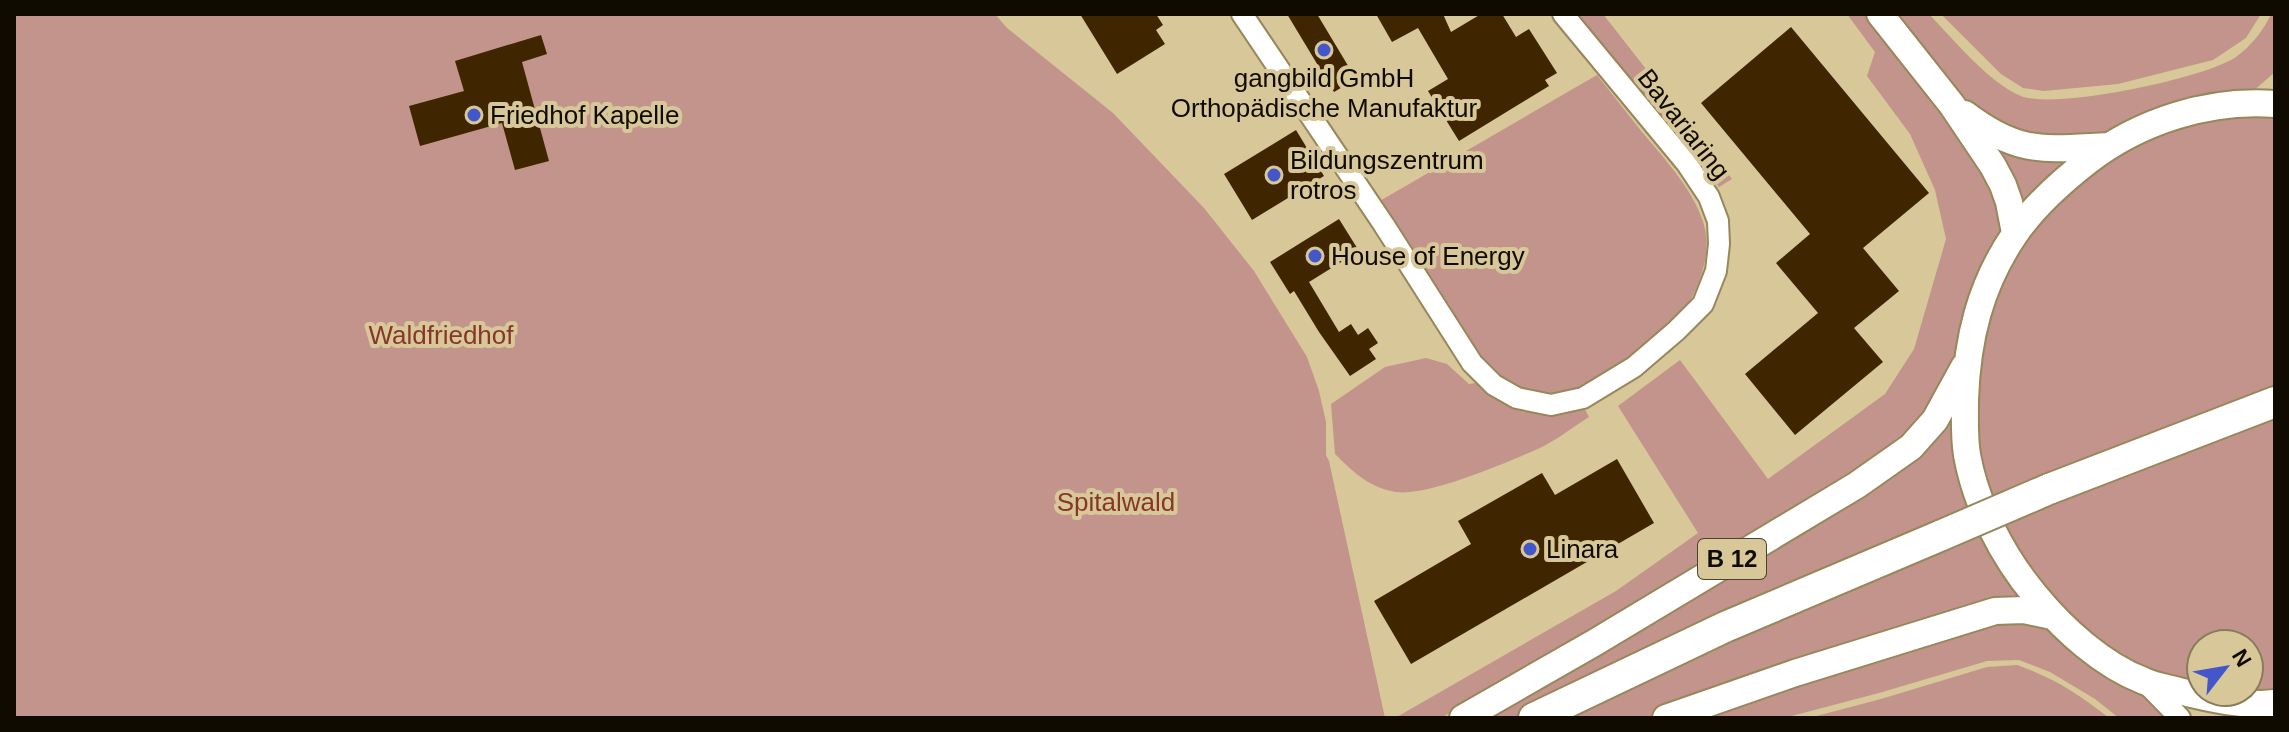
<svg xmlns="http://www.w3.org/2000/svg" width="2289" height="732" viewBox="0 0 2289 732" font-family="Arial,sans-serif">
  <rect width="100%" height="100%" fill="#d7c799"/>
  <path fill="#c3948b" d="M14,14h981l12,14 106,85 91,95 50,63 53,86 12,34 7,31v33l3,6 56,257h-1371z
    M1575,14h28l129,165 -13,8z
    M1847,14h20l120,156 18,61 -60,153 -39,57 -274,167 -191,110h-46l221,-127 82,-58 -80,-127 62,-46 88,119 117,-85 29,-45 32,-110 -11,-49 -25,-56 -43,-58 8,-24z
    M1892,14h37c24,25 60,69 92,82 34,14 185,-18 215,-39 15,-11 28,-27 35,-43h4v58l-24,21 -149,44 -88,-1 -56,-39z
    M1941,14h320l-15,24 -33,22 -95,24 -74,7 -21,-3 -22,-14z
    M1597,75c15,19 30,38 45,57 22,26 56,63 63,97 5,22 -3,50 -14,70 -20,34 -103,99 -143,96 -29,-1 -49,-17 -69,-35l-101,-158z
    M2275,113v279l-283,110 -15,-49 -2,-88 16,-63 31,-59 52,-61 72,-47 73,-21z
    M1979,135l101,20 -61,59z
    M1426,358l21,6 22,20 7,-1c18,17 51,33 76,32 10,-1 22,-5 32,-7l5,9c-16,10 -31,22 -47,30 -31,14 -114,50 -146,45 -26,-4 -43,-20 -61,-38l-4,-50 54,-37z
    M1958,394l17,114 -251,109 -211,101h-32l379,-226z
    M2275,409v285l-26,-2v-48h-48v42l-56,-14 -30,-17 -59,-50 -58,-83z
    M1983,528l50,76 -240,63 -144,51h-85l188,-90z
    M1998,617l50,5 92,67 32,29h-53l-24,-19 -45,-27 -31,-12 -32,1 -108,32 -95,25h-98z
    M2017,665c37,13 62,29 92,53h-300l72,-19 106,-32z"/>
  <path fill="#3f2500" d="M1080,14h76l7,11 -7,5 9,14 -48,30z
    M1287,14h30l39,65 -22,13z
    M1376,14h67l8,18 30,-18h21l14,23 13,-8 28,44 -12,7 4,6 -90,55 -31,-50 20,-12 -30,-51 -26,14z
    M1791,27l138,166 -66,55 36,43 -45,37 29,34 -88,73 -50,-61 73,-61 -42,-50 34,-29 -109,-131z
    M541,35l6,19 -25,8 27,99 -34,9 -13,-47 -82,23 -11,-40 55,-15 -9,-30z
    M1296,130l28,46 -72,44 -28,-46z
    M1339,219l20,32 -50,31 30,50 12,-8 7,11 10,-7 10,15 -9,6 7,10 -26,17 -31,-44 -25,-41 -4,3 -20,-32z
    M1617,459l37,64 -243,141 -37,-63 97,-57 -13,-23 84,-48 13,22z"/>
  <g fill="none" stroke-linecap="round" stroke-linejoin="round">
    <defs>
      <path id="minor" d="M1242,14l142,211 88,138 22,22 23,13 34,7 32,-7 51,-31 42,-36 27,-27 13,-33 3,-27 -1,-23 -9,-24 -22,-33 -124,-150
        M2144,681l36,37"/>
      <path id="major" d="M1880,14l72,91 41,61 10,19 6,17 6,31
        M2275,104c-66,-5 -135,17 -187,57 -27,21 -54,45 -73,73 -35,51 -48,105 -50,166 0,18 -1,37 2,55 9,50 36,102 68,140 28,34 67,70 109,86 11,5 24,7 35,10 28,7 67,16 96,12
        M1965,114c54,41 78,35 143,32
        M1463,718l131,-75 263,-158 54,-38 24,-27 29,-53
        M1666,718l129,-45 200,-62 29,-1 28,6"/>
      <path id="highway" d="M2049,489l226,-87
        M1534,718l191,-91 217,-92"/>
    </defs>
    <use href="#minor" stroke="#97875b" stroke-width="24"/>
    <use href="#major" stroke="#97875b" stroke-width="30"/>
    <use href="#highway" stroke="#97875b" stroke-width="34"/>
    <use href="#minor" stroke="#fff" stroke-width="20"/>
    <use href="#major" stroke="#fff" stroke-width="26"/>
    <use href="#highway" stroke="#fff" stroke-width="30"/>
    <defs>
      <path id="highway-bridge" d="M1942,535l107,-46"/>
    </defs>
    <use href="#highway-bridge" stroke="#97875b" stroke-width="34" stroke-linecap="butt"/>
    <use href="#highway-bridge" stroke="#fff" stroke-width="30"/>
  </g>
  <g fill="#4357ca" stroke="#d7c799" stroke-width="3">
    <circle cx="1324" cy="50" r="8"/>
    <circle cx="474" cy="115" r="8"/>
    <circle cx="1274" cy="175" r="8"/>
    <circle cx="1315" cy="256" r="8"/>
    <circle cx="1530" cy="549" r="8"/>
  </g>
  <g text-anchor="middle" stroke-width="8" stroke-linejoin="round" paint-order="stroke">
    <rect fill="#d7c799" stroke="#4c432e" stroke-width="2" x="1698" y="539" width="68" height="40" rx="6"/>
    <g font-size="24" font-weight="bold" fill="#100b00">
      <text x="1732" y="567">B 12</text>
    </g>
    <g font-size="26" fill="#100b00" stroke="#d7c799" text-anchor="start">
      <text x="1324" y="87" text-anchor="middle">gangbild GmbH<tspan x="1324" dy="30">Orthopädische Manufaktur</tspan></text>
      <text x="490" y="124">Friedhof Kapelle</text>
      <text x="1290" y="169">Bildungszentrum<tspan x="1290" dy="30">rotros</tspan></text>
      <text x="1331" y="265">House of Energy</text>
      <text x="1546" y="558">Linara</text>
    </g>
    <g font-size="26" fill="#100b00" stroke="#d7c799">
      <text transform="translate(1684 124) rotate(52)" y="9">Bavariaring</text>
    </g>
    <g font-size="26" fill="#86372a" stroke="#d7c799">
      <text x="441" y="344">Waldfriedhof</text>
      <text x="1116" y="511">Spitalwald</text>
    </g>
  </g>
  <rect width="2289" height="732" fill="none" stroke="#100b00" stroke-width="32"/>
  <g transform="translate(2225 668) rotate(59)"><circle r="38" fill="#d7c799" stroke="#877c5c" stroke-width="2"/>
  <path d="M0-6L14 30L0 20L-14 30Z" fill="#4357ca"/>
  <text y="-12" font-size="22" font-weight="bold" text-anchor="middle" fill="#100b00">N</text>
  </g>
</svg>
